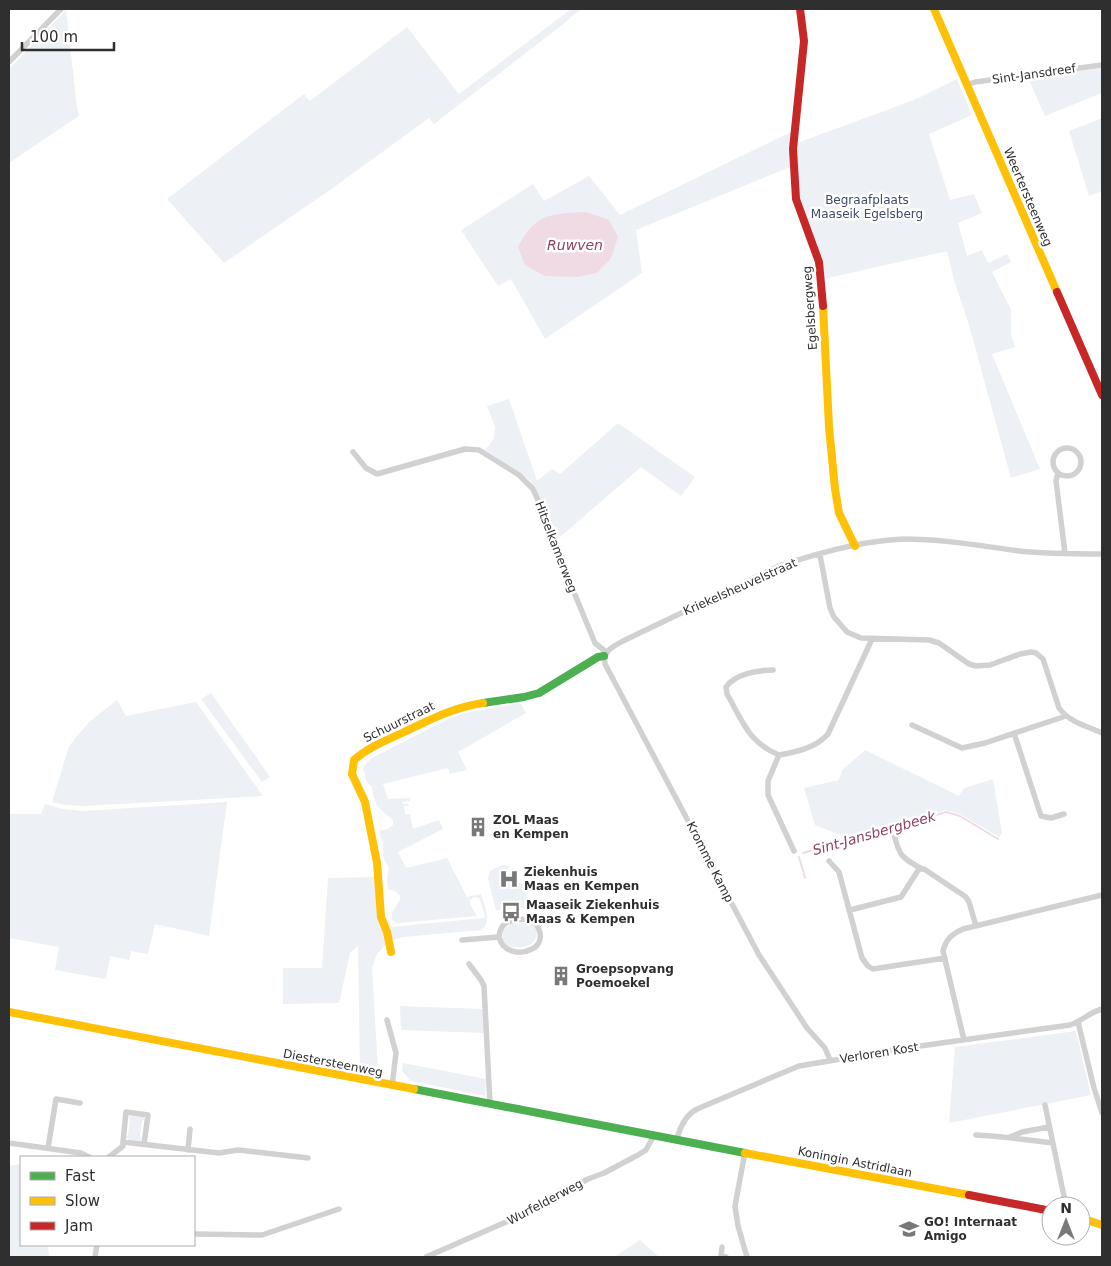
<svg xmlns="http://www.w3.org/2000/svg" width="1111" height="1266" viewBox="0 0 1111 1266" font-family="'DejaVu Sans',sans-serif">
  <rect width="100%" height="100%" fill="#fff"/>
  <path fill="#edf0f4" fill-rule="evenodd" d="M571,9h10l-19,16 -128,99 -5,-6 -99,72 -106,73 -57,-64 137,-105 6,7 97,-74 52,67z
    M66,10l11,98 2,8 -70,47v-94z
    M1102,68v25l-57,23 -17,-38z
    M957,79l15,36 -43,19 21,66 24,-6 8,19 -24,10 9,33 15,-6 6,13 19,-9 4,8 -19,10 19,38v24l4,13 -23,7 48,115 -29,9 -42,-153 -15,-45 -7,-29 -123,28 -28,-91 1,-45 117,-43z
    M1102,118v73l-13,5 -20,-65z
    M791,132l-1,35 -154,63 6,43 -97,66 -34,-60 -13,7 -37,-56 72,-46 11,17 45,-25 31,39z
    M509,399l28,82 15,-12 8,5 58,-51 77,54 -14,19 -40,-29 -81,70 -6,-3 -10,-27 -14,-27 -45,-30 9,-11 1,-12 -8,-21z
    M211,693l59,84 -8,5 -61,-83z
    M117,700l9,16 70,-14 67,94 -179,10 -19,-1 -13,-3 17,-56 20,-24z
    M515,701l6,3 5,9 -68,39 9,18 -17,4 -2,-6 -65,16 5,15 22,-1v3l-8,1 1,2h5l1,2h-5l1,8h5l3,15 26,-9 4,9 -45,23 8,16 41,-10 20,39 14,-3c3,11 12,28 0,36l-78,7 -10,3 -10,-23 -4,-51 -12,-65 -14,-27 1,-11 8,-8 82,-41 19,-7zM512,702v3l-48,8 -18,7 -74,38 -6,6 -3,5c3,5 2,12 5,14 1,2 3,2 4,4 2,18 7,22 21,33v5l-5,4 -9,2 4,13v13l6,11 -2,11 1,10c27,8 0,16 4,31l6,3 79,-7 -7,-12v-4l4,-3 5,1 6,18 -2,2 -91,9 -7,-9 -2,-41 -16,-81 -11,-19 -1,-11 7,-9 81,-41 25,-8z
    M865,750l94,46 5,-8 29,-9 9,54 -3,4 -39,-23 -14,-4 -96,29 -35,-14 -11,-37 35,-8 3,-10z
    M227,802l-18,134 -54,-12 -7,30 -17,-3 -2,9 -19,-4 -4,23 -51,-9 4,-23 -50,-9v-124h32l4,-10 18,5 19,2z
    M502,865l8,1 -7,11h5l2,6h11l5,8 2,16 -32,3 -8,-32 2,-7z
    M376,877l10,67 -9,10 -5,14 6,101 -18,3 -2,-126 -8,7 -11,50 -56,1v-36h39l6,-90z
    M525,923l6,1 5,5c4,18 -16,20 -29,17l-5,-6 1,-11 8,-5z
    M400,1006l83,3 1,24 -83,-3z
    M1076,1031l15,64 -142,28 6,-76z
    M403,1063l83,16 -1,17 -74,-15 -9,-10z
    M133,1115l10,1 2,3 -3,2 -2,15 2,3 -2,2 -11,-1 -3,-3 2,-2 2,-15 -2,-3z
    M21,1164v81h27l1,12h-40v-91z
    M640,1240l19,17h-45z"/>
  <path fill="#f0dbe4" d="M586,212l23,8 9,17 -7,21 -14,15 -20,4 -32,-1 -20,-11 -7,-18c18,-34 32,-33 68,-35z"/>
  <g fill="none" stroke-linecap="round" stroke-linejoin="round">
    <path stroke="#f0dbe4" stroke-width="2" d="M803,853l143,-41 14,4 38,23
      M799,857l6,21"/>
    <path stroke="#d1d1d1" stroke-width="5.5" d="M9,62l52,-53
      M967,85l8,-3 127,-17
      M1053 462a14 14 0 1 1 28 0a14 14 0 1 1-28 0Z
      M353,452l13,16 11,6 88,-25 14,1 40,25 14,14 15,34 25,67 22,53 11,9
      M1058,473l-2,8 9,72
      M820,555l10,53 4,9 13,15 14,6 68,2 10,3 30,21 7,2 14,-1 30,-11 11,-2 5,1 7,6 16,49c10,14 28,18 43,25
      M773,670c-15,0 -38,4 -47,17l1,7c16,28 21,48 52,61 17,-3 37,-7 49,-21l44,-95
      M912,725l50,23 23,-5 81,-27
      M1014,733l27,83 10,2 13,-4
      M779,755l-11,26v14l26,56
      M894,834c5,22 8,24 28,35
      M829,861l10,11 23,86 6,8 5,3 72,-11
      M850,910l51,-13 18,-28h5l42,28 3,5 7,24
      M526,919c15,3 20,23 6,30 -13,7 -30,2 -33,-12 1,-17 13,-17 27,-18z
      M462,940l37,-3
      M469,964l12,16 3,6 6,118
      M387,1020l9,33 -4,33
      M1078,1022l16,66 8,25
      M964,1040l-21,-89c3,-12 9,-17 20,-22l139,-34
      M830,1060l-5,-12 -18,-20 -48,-73 -154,-291c-2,-14 8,-17 18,-23l156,-75c39,-13 86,-26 126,-27 39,0 76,7 114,12 27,3 56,3 83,3
      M1045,1105l21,101
      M976,1135c26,1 51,5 77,8
      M1010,1137l12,-5 27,-5
      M677,1139c3,-12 9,-24 20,-30l102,-43 114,-19 157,-22c12,-4 20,-13 32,-16
      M123,1142l3,-30 22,3 -4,29
      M9,1143l72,10 8,4
      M48,1148l8,-49 24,4
      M188,1150l2,-21
      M745,1152l-10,54 3,20 9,31
      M109,1157l14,-11v-4l96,11 19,-3 70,8
      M194,1234l68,1 77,-26
      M722,1247l-1,9 5,1
      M95,1257l2,-12
      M426,1257l98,-43 64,-35 16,-6 34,-18 8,-5 8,-15"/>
    <path stroke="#4caf50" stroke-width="8" d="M483,703l41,-6 15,-4 59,-36 6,-1
      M414,1089l331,64"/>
    <path stroke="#ffc107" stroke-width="8" d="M934,9l123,283
      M823,306l6,121 6,62 4,24 16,33
      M391,952l-4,-20 -6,-15 -4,-54 -12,-61 -13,-28 2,-14c15,-13 33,-20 50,-28 27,-13 51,-25 79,-29
      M9,1012l405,77
      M745,1153l224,42
      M1081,1218l21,7"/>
    <path stroke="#c62828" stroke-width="8" d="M800,9l4,32 -11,108 3,50 23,63 4,44
      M1057,292l45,103
      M969,1195l82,16"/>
  </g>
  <defs>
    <symbol id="building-bare" viewBox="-9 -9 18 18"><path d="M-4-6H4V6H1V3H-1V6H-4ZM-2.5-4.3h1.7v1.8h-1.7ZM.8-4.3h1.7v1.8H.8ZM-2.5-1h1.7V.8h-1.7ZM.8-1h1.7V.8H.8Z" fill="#787878" stroke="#fff" stroke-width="2.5" paint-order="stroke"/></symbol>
    <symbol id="hospital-bare" viewBox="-9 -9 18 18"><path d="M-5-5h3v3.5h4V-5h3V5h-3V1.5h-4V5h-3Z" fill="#787878" stroke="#fff" stroke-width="2.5" paint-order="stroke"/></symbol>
    <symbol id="bus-bare" viewBox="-9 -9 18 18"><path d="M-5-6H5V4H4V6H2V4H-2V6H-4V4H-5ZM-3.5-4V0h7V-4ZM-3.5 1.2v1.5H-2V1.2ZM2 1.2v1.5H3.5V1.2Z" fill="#787878" stroke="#fff" stroke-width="2.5" paint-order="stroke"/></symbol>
    <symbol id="school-bare" viewBox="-9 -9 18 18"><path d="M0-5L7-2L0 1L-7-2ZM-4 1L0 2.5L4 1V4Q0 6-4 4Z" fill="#787878" stroke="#fff" stroke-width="2.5" paint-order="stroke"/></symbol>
  </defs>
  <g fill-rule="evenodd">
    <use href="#building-bare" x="464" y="813" width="28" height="28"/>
    <use href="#hospital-bare" x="495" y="865" width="28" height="28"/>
    <use href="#bus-bare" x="497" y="898" width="28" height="28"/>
    <use href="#building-bare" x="547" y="962" width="28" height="28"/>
    <use href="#school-bare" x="895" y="1215" width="28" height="28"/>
  </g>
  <g text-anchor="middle" stroke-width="5" stroke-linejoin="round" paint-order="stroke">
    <g font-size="12" fill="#2f2f2f" stroke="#fff">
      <text transform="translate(1034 74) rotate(-8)" y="4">Sint-Jansdreef</text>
      <text transform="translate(1028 197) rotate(67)" y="4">Weertersteenweg</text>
      <text transform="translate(810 308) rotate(-94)" y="4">Egelsbergweg</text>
      <text transform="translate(556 547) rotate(69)" y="4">Hitselkamerweg</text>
      <text transform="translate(740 587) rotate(-24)" y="4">Kriekelsheuvelstraat</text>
      <text transform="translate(399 722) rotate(-26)" y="4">Schuurstraat</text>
      <text transform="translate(710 862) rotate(63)" y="4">Kromme Kamp</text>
      <text transform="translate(879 1053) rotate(-9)" y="4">Verloren Kost</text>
      <text transform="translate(333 1063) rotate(11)" y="4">Diestersteenweg</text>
      <text transform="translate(855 1162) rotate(11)" y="4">Koningin Astridlaan</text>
      <text transform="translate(545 1202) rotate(-28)" y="4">Wurfelderweg</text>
    </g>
    <g font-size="12" fill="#3e4b69" stroke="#fff">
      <text x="867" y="204">Begraafplaats<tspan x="867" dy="14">Maaseik Egelsberg</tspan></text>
    </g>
    <g font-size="12" font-weight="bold" fill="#2f2f2f" stroke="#fff" text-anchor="start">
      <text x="493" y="824">ZOL Maas<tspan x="493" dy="14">en Kempen</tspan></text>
      <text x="524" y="876">Ziekenhuis<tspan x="524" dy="14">Maas en Kempen</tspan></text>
      <text x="526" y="909">Maaseik Ziekenhuis<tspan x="526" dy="14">Maas &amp; Kempen</tspan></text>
      <text x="576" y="973">Groepsopvang<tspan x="576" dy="14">Poemoekel</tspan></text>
      <text x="924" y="1226">GO! Internaat<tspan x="924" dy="14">Amigo</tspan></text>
    </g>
    <g font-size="14" font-style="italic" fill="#8d4163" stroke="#fff">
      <text x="575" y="250">Ruwven</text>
      <text transform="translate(874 833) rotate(-16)" y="5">Sint-Jansbergbeek</text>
    </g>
  </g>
  <rect width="1111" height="1266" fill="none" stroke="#2f2f2f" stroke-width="20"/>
  <rect x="20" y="1156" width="175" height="90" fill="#ffffff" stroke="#acacac"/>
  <rect x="30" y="1172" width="25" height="8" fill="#4caf50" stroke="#acacac"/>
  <text x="65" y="1181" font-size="15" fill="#2f2f2f">Fast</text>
  <rect x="30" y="1197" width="25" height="8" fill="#ffc107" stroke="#acacac"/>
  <text x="65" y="1206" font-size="15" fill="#2f2f2f">Slow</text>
  <rect x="30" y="1222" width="25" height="8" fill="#c62828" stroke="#acacac"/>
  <text x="65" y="1231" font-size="15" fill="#2f2f2f">Jam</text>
  <g transform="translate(1066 1221)"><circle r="24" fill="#ffffff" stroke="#acacac"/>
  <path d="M0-4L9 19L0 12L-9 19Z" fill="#787878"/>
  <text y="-8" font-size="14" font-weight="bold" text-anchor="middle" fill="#2f2f2f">N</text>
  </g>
  <path d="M22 42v8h92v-8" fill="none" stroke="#2f2f2f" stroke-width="2.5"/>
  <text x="30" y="42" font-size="15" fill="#2f2f2f" stroke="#ffffff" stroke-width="4" paint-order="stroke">100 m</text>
</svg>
